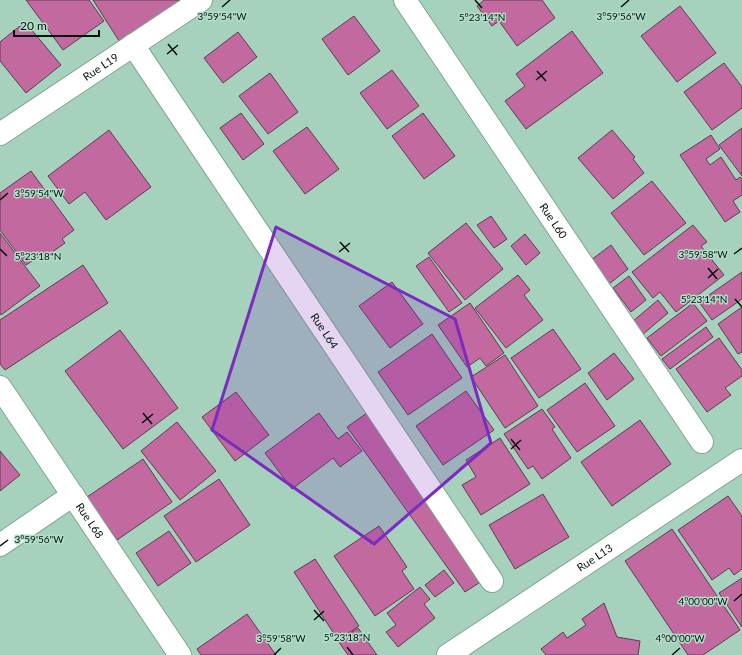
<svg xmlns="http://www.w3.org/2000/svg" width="742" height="655" viewBox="0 0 742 655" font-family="Lato,sans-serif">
  <rect width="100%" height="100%" fill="#a6d1bc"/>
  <path fill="#c26a9f" stroke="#5d3d50" d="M26,0h63l15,21 -41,29z
    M93,0h85l3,4 -60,40z
    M484,0h58l13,18 -38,28 -18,-25 -7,5 -15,-20z
    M680,6l36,47 -39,29 -36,-46z
    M354,16l26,35 -32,24 -26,-36z
    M25,22l36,43 -35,28 -26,-32v-19z
    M572,31l31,42 -77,56 -21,-28 20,-15 -9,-12z
    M238,32l19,25 -34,26 -19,-25z
    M724,63l18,24v21l-30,22 -28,-38z
    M392,70l27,36 -32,23 -27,-36z
    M270,73l28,39 -30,22 -29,-38z
    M241,113l23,31 -21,16 -23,-32z
    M423,113l32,43 -31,23 -32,-43z
    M307,127l32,42 -34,25 -32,-43z
    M742,128v48l-23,-31z
    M109,130l42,57 -45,33 -21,-28 -16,12 -21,-28z
    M612,130l23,27 -2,2 11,14 -31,26 -35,-41z
    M711,135l9,14 -14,10 4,6 11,-8 15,23 4,-3 2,2v16l-9,6 7,11 -15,10 -45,-67z
    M31,171l43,59 -12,9 3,4 -21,15 -3,-3 -15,10 -26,-35v-37z
    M652,181l34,42 -42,32 -33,-42z
    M491,216l16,23 -13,9 -17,-23z
    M466,223l37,46 -38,31 -37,-47z
    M693,225l14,17 -6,4 23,29 -48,37 -16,-20 -7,6 -21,-26z
    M0,233l40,53 -39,29 -1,-2z
    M525,234l15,19 -14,12 -15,-19z
    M611,245l17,24 -19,15 -18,-24z
    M429,257l33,46 -13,9 -33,-46z
    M83,265l25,38 -103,67 -5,-6v-44z
    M742,272v27l-30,21 -13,-18z
    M518,275l12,15 -6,5 19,25 -37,28 -31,-40z
    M629,276l17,24 -15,12 -18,-24z
    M392,282l31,42 -33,24 -31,-42z
    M658,300l10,13 -26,22 -10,-13z
    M470,303l34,50 -18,13 -6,-8 -13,9 -29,-42z
    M693,303l14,18 -46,35 -14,-18z
    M742,307v45l-4,2 -20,-30z
    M706,327l7,10 -43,32 -8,-10z
    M553,329l28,40 -42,29 -28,-40z
    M120,330l58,78 -55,41 -58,-78z
    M432,334l30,44 -54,37 -30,-43z
    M719,338l23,32v6l-17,12 6,7 -24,17 -31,-43z
    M614,353l20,26 -27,21 -19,-27z
    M505,355l33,51 -33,22 -34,-51z
    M585,383l30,43 -38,26 -30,-42z
    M466,391l28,39 -51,35 -27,-39z
    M236,392l33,43 -34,26 -33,-44z
    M542,409l13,18 -3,2 19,29 -29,21 -9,-13 -5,3 -24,-35z
    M370,411l118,166 -23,15 -118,-165z
    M319,413l19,26 9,-7 15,19 -22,16 -7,-9 -41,31 -27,-36z
    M640,420l31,44 -59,42 -31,-44z
    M177,422l39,49 -36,29 -39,-49z
    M500,438l30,46 -49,31 -19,-30 14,-8 -10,-17z
    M0,451l20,24 -20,16z
    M143,459l29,43 -55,38 -30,-43z
    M219,479l31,46 -54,37 -32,-46z
    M543,494l26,43 -54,32 -26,-44z
    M728,496l14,20v53l-8,6 -5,-7 -17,12 -34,-50z
    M379,526l28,41 -5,4 12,18 -39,27 -41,-60z
    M672,529l68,101 -37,25h-15l-63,-94z
    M169,531l22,32 -33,23 -22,-33z
    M315,559l44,67 -21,14 -44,-68z
    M444,570l10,13 -19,14 -10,-12z
    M742,578v49l-23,-34z
    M420,587l10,12 -6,5 11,14 -37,29 -12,-15 10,-7 -9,-12z
    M604,603l13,34 23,4 -2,14h-92l-5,-6 22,-17 4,6 19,-13 -4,-6z
    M247,614l29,41h-75l-4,-6z
    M358,628l19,27h-29l-10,-14z"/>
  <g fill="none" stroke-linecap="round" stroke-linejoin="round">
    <defs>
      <g id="street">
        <path id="s1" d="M405,0l297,442"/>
        <path id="s2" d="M133,45l359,536"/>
        <path id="s3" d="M0,134l201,-134"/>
        <path id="s4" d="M0,387l180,268"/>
        <path d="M0,545l73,-50"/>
        <path id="s5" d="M448,655l294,-195"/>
      </g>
    </defs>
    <use href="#street" stroke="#7ea794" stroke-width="24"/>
    <use href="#street" stroke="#fff" stroke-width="22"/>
  </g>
  <path fill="#7b2cbf" fill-opacity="0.2" stroke="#7b2cbf" stroke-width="3" stroke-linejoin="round" d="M276,227l179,92 36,124 -117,101 -162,-114z"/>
  <path fill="none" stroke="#04120c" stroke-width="1.5" d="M475,0l7,8M222,7l8,-7M621,7l8,-7M168,44l9,11M167,54l11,-9M537,71l9,10M536,80l11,-9M0,200l8,-7M340,242l9,10M0,249l7,7M339,252l11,-9M734,254l8,-6M708,268l9,11M708,278l10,-9M735,299l7,8M143,413l9,11M142,423l11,-9M511,439l9,11M511,449l10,-9M0,546l8,-6M734,601l8,-7M314,610l10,11M314,620l10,-9M347,647l6,8M274,655l7,-7M672,655l8,-7"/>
  <g text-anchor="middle" stroke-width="3" stroke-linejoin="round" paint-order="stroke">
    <g font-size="11" fill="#04120c" stroke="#b3dec9">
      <text dy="4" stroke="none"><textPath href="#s3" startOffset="121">Rue L19</textPath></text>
      <text dy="4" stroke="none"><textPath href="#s1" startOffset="266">Rue L60</textPath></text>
      <text dy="4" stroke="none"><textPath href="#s2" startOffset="344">Rue L64</textPath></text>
      <text dy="4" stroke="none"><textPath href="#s4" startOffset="161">Rue L68</textPath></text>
      <text dy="4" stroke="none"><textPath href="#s5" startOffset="176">Rue L13</textPath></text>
    </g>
  </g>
  <g font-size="10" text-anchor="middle" fill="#04120c" stroke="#b3dec9" stroke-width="3" stroke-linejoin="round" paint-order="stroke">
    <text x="222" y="20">3°59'54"W</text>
    <text x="621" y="20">3°59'56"W</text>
    <text x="482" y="21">5°23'14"N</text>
    <text x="39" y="197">3°59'54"W</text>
    <text x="703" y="258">3°59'58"W</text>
    <text x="38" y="260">5°23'18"N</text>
    <text x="704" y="303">5°23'14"N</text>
    <text x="39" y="543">3°59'56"W</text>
    <text x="703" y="605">4°00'00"W</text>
    <text x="347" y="641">5°23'18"N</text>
    <text x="281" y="642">3°59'58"W</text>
    <text x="680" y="642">4°00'00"W</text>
  </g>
  <path d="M14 30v6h85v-6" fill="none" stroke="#04120c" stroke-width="2"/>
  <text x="20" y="30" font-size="12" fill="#04120c" stroke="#b3dec9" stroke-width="3" paint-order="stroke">20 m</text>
</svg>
